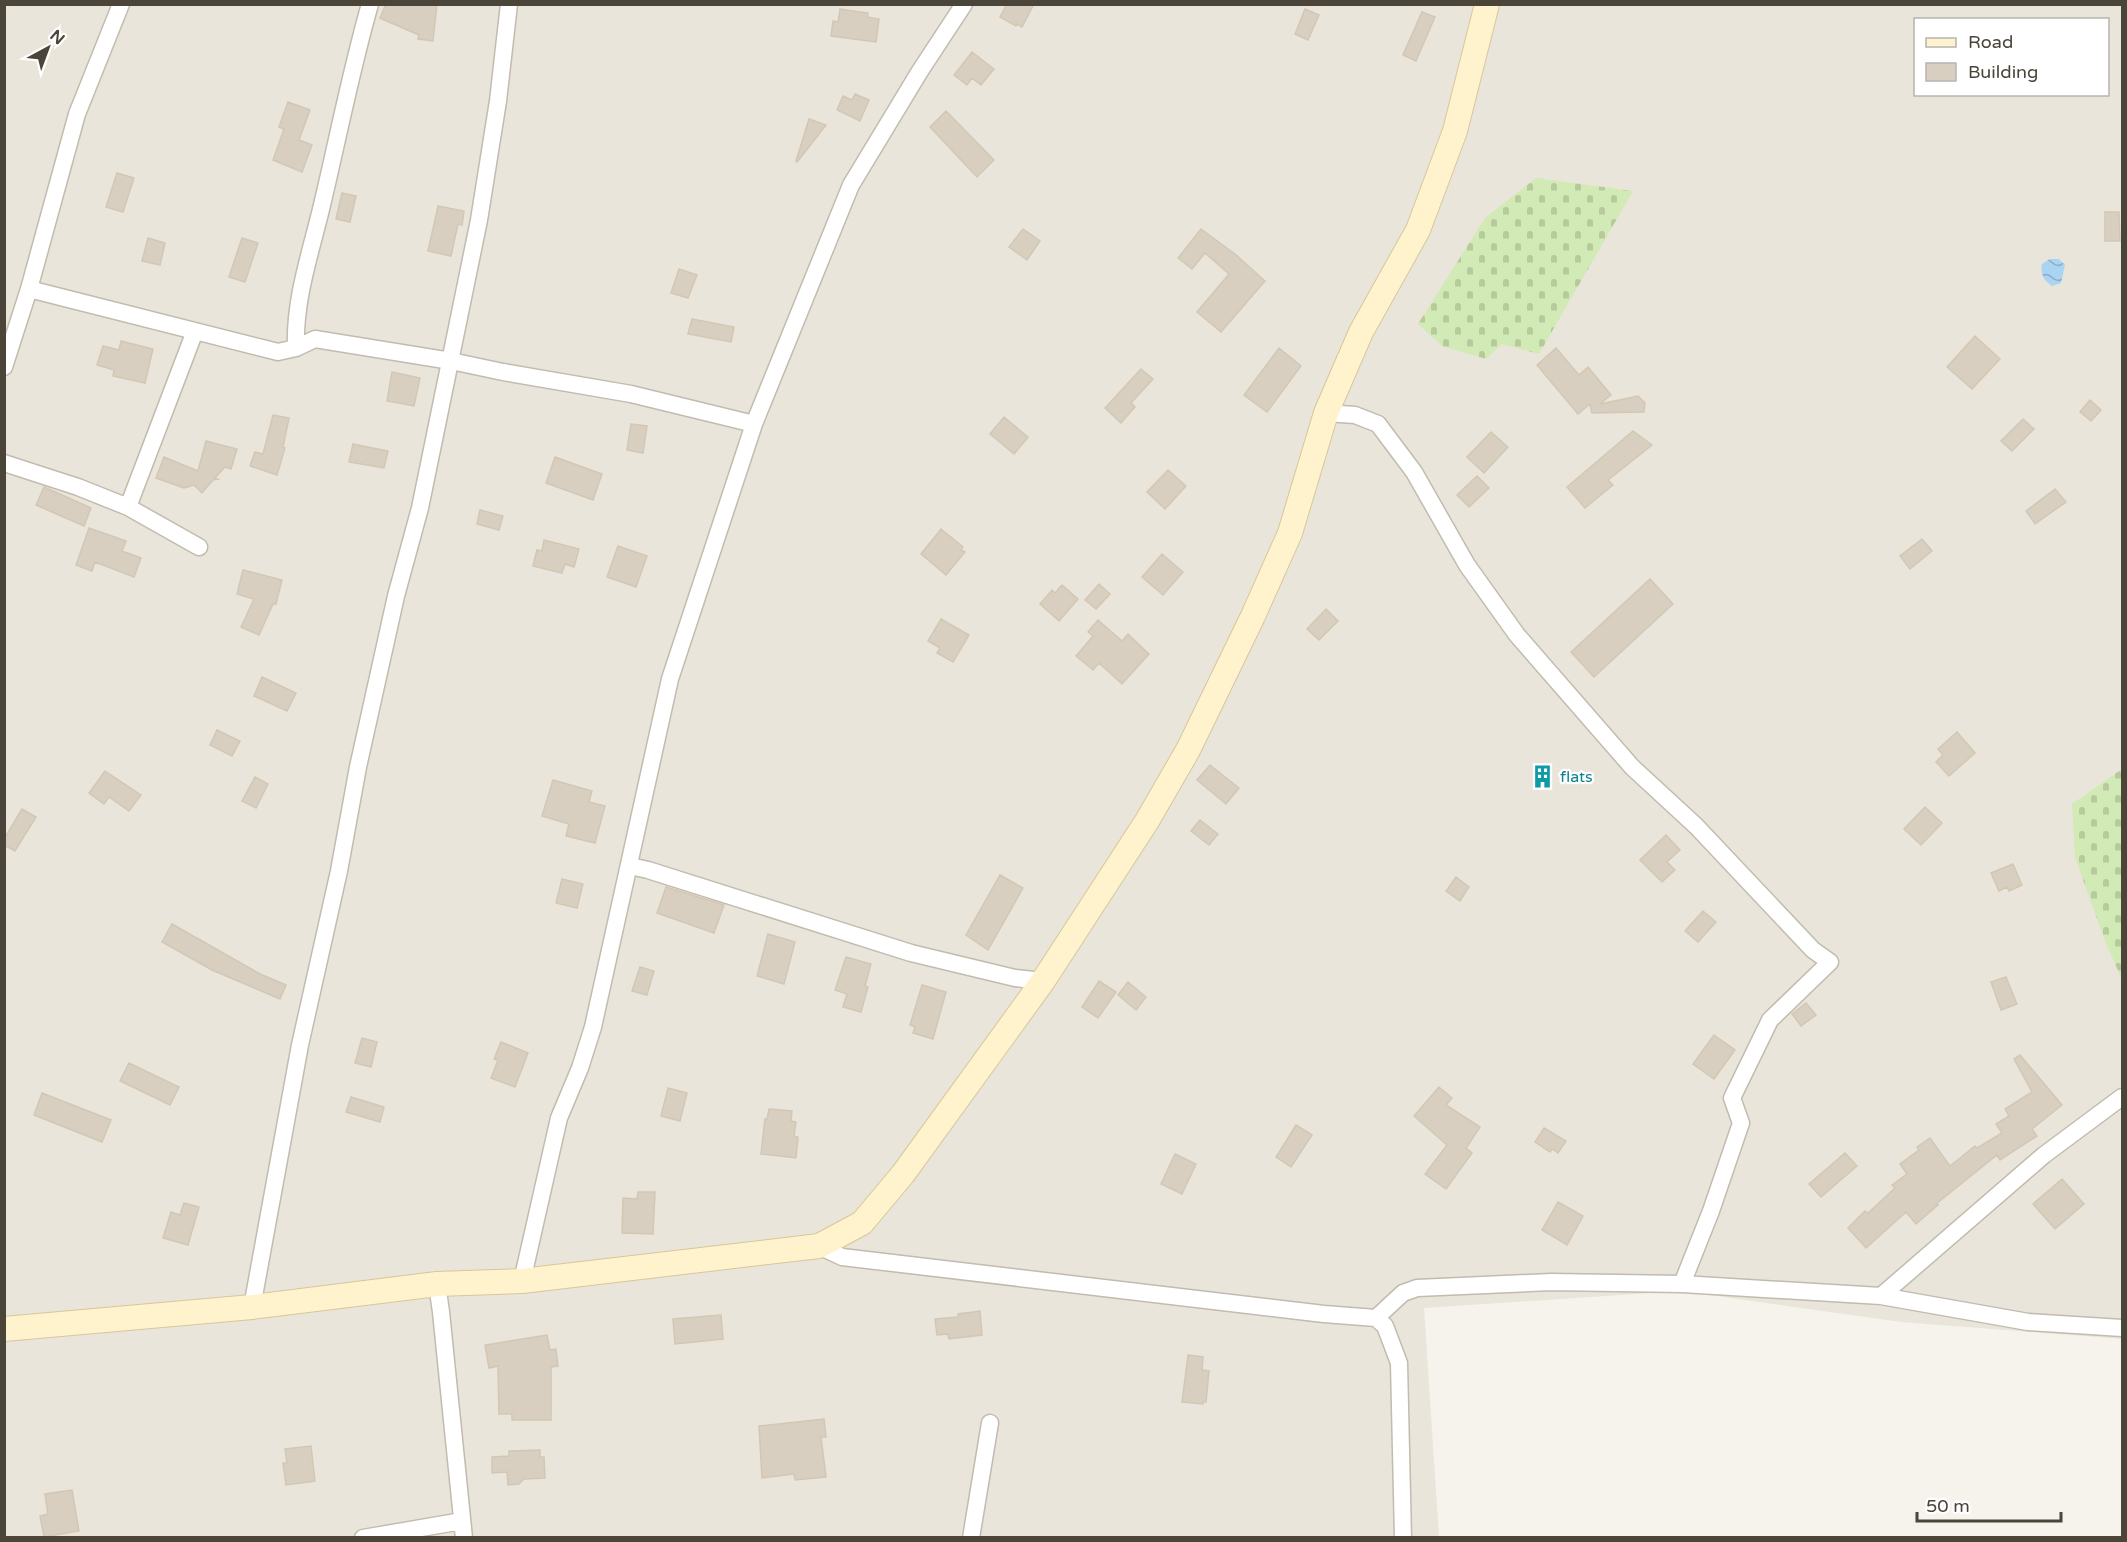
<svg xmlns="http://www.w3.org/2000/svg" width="2127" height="1542" viewBox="0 0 2127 1542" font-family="'Varela Round',sans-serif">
  <defs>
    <pattern id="cemetery-stones" width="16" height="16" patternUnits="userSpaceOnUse" patternTransform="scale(1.5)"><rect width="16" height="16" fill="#d2eab5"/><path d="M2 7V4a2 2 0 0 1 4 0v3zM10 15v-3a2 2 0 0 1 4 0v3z" fill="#b6ca9c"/></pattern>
    <pattern id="water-waves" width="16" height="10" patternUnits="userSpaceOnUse" patternTransform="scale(1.5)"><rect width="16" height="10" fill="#a9d4f2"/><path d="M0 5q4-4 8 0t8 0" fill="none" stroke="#8caec5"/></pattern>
  </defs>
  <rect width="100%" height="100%" fill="#f6f3ec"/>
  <path fill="#eae5da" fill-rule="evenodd" d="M5,5h2117v1334l-221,-17 -220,-31 -257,17 15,229 -1434,1zM1916,20h192v74h-192z"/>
  <path fill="url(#cemetery-stones)" d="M1536,178l97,13 -94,163 -37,-10 -16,15 -44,-13 -24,-22 67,-106z
    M2122,769v211l-19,-44 -28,-79 -3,-53z"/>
  <path fill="url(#water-waves)" d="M2050,259h9l6,6 -4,18 -9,3c-8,-5 -12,-12 -10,-22z"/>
  <path fill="#d8cfc1" stroke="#d3c7b4" stroke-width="1.5" d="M386,4h51l-4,37 -15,-2 1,-4 -39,-17z
    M1007,4h27l-12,23 -5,-3 -1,2 -16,-9z
    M840,9l28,4 -1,4 12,2 -3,23 -45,-6 2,-15 5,1z
    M1305,9l14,6 -11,25 -13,-6z
    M1422,12l13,5 -19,44 -13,-6z
    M972,52l22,17 -13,16 -9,-7 -5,7 -13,-10z
    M855,94l14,6 -9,21 -23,-11 6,-14 9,4z
    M288,102l22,8 -11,30 13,5 -10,27 -29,-12 11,-31 -5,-2z
    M946,111l48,49 -17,17 -47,-50z
    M809,119l17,6 -29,37 -1,-1z
    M117,173l17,5 -11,34 -17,-5z
    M342,193l14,3 -6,26 -14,-3z
    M438,206l26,5 -2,14 -4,-1 -7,32 -23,-5z
    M2105,212h14l1,29h-15z
    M1023,229l17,12 -13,19 -18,-13z
    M1201,229l34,25 30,27 -44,51 -24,-20 32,-38 -24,-21 -13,16 -14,-11z
    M148,238l17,5 -5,22 -18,-4z
    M242,238l16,5 -13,39 -16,-5z
    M679,269l18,6 -9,23 -17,-5z
    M692,319l42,8 -3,15 -43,-8z
    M1975,336l25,23 -28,30 -25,-22z
    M121,341l32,8 -8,34 -32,-7 1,-6 -17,-5 6,-19 16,4z
    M1279,348l22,18 -34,46 -23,-17z
    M1556,348l23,27 9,-8 23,28 -11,9 38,-8 7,7 -1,9 -52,1 -2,-9 -12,10 -41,-49z
    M1141,369l12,10 -22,24 4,4 -14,16 -16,-15z
    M392,372l28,6 -6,28 -27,-5z
    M2090,400l11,10 -10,11 -11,-9z
    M273,415l16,3 -6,29 2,1 -8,27 -27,-9 5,-14 8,2z
    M1004,417l24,20 -14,17 -24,-20z
    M2023,419l11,10 -22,22 -11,-10z
    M631,424l16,2 -4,27 -16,-3z
    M1633,431l19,14 -44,35 5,5 -28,23 -18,-21z
    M1491,432l17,15 -24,26 -17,-16z
    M206,441l31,8 -6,20 -6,-2 -10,11 3,1 -5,1 -11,13 -8,-8 -10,3 -28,-10 8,-21 34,14z
    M353,444l35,7 -4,17 -35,-6z
    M555,457l47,17 -9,26 -47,-17z
    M1168,470l18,16 -21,23 -18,-17z
    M1477,476l12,12 -20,19 -12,-12z
    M44,487l47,21 -7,18 -48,-21z
    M2055,489l11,13 -31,22 -9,-13z
    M480,510l23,6 -4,14 -22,-6z
    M89,528l37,13 -4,10 19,7 -7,19 -39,-15 -3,9 -16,-6z
    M941,529l22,18 -2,3 4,2 -19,23 -25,-21z
    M1922,539l10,12 -22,18 -10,-13z
    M544,540l35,9 -5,18 -9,-3 -3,9 -29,-7 4,-16 5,1z
    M618,546l29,10 -11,31 -29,-10z
    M1162,554l21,18 -20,23 -21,-18z
    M243,570l39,10 -6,24h-3l-14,31 -18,-8 13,-28 -17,-5z
    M1650,579l23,25 -79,73 -23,-25z
    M1099,584l11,10 -14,15 -11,-9z
    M1062,585l16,14 -19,22 -19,-17 12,-14 3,3z
    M1326,609l12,12 -19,19 -12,-11z
    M941,619l28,16 -16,27 -16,-9 3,-5 -12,-7z
    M1098,620l24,21 6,-7 21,20 -27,30 -23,-21 -6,7 -17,-14 17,-20 -5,-4z
    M262,677l34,16 -9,18 -33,-15z
    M217,730l23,11 -8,15 -22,-11z
    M1957,732l18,21 -26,23 -13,-14 7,-7 -5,-6z
    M1210,765l29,23 -13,16 -29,-24z
    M105,771l36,24 -12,16 -20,-14 -5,7 -15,-11z
    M255,777l13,7 -12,24 -14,-7z
    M553,780l39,11 -3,11 16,4 -10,37 -29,-7 3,-12 -27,-8z
    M1925,807l17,16 -21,22 -17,-16z
    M22,809l14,8 -21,34 -11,-6v-6z
    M1200,820l18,14 -9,11 -18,-14z
    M1666,835l14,15 -13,12 8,8 -13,12 -22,-22z
    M2013,864l9,21 -13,6 -2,-4 -8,4 -8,-18z
    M1000,875l23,13 -35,62 -22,-15z
    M1456,877l13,10 -9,14 -14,-10z
    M562,879l21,5 -6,24 -21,-5z
    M666,887l58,18 -10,28 -57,-20z
    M1703,911l13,11 -18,20 -13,-11z
    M172,924l88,50 26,11 -6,14 -68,-29 -50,-28z
    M768,934l27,8 -11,42 -27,-8z
    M846,957l25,7 -6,22 3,1 -7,25 -18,-5 4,-13 -12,-4z
    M640,967l14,4 -7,24 -15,-4z
    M2006,977l11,27 -16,6 -10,-28z
    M1099,981l17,11 -18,26 -16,-11z
    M1128,982l18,15 -10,13 -18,-15z
    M922,985l24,7 -13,47 -20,-6 2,-6 -5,-2z
    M1806,1003l10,12 -15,11 -9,-12z
    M1714,1035l21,15 -21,29 -21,-15z
    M362,1038l15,4 -6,25 -16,-4z
    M501,1042l27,11 -13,34 -24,-9 7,-18 -4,-1z
    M2020,1055l42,50 -30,24 5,7 -37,24 -3,-5 -61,49 2,1 -22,19 -10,-12 -40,36 -18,-20 17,-17 3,2 27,-25 -3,-3 15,-11 -7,-10 19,-14 -2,-3 13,-9 20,28 25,-20 2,2 25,-15 -6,-9 13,-8 -4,-7 27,-17 -18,-33z
    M129,1063l50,24 -9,18 -50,-24z
    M1439,1087l13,11 -6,7 34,22 -14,21 6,5 -26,36 -21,-15 22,-29 -33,-29z
    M668,1088l19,5 -7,28 -19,-5z
    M42,1093l69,27 -9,22 -68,-27z
    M351,1097l33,10 -4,15 -34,-10z
    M769,1109l23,2 -1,10 5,1 -2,14 4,1 -2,21 -35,-4 4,-35h2z
    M1296,1125l16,10 -21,32 -15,-10z
    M1544,1128l22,13 -8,12 -6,-4 -2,3 -15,-10z
    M1845,1153l12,13 -36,31 -12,-13z
    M1175,1154l21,10 -14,30 -21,-10z
    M2062,1179l22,25 -29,25 -22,-25z
    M638,1192h17l-2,42 -31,-1 1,-35 14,1z
    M1558,1202l25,14 -16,29 -25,-15z
    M184,1203l15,4 -11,38 -25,-7 8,-26 9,3z
    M980,1311l2,24 -33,4 -1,-5 -11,1 -2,-16 23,-2v-3z
    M721,1315l2,24 -48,5 -2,-25z
    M547,1335l3,15 6,-1 2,17 -7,1v53h-39v-6h-13l-1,-48 -9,2 -4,-23z
    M1188,1355l15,2 -1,13 7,1 -3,31h-3v2l-21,-2z
    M824,1419l2,18h-5l5,40 -31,3 -1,-6 -32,4 -3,-52z
    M311,1446l4,35 -29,4 -3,-22h4l-2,-14z
    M540,1450v7h4l1,21 -21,1 -5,5 -11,1 -1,-13 -15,1v-16l17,-1v-5z
    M72,1490l7,41 -35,6 -4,-21 8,-2 -3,-20z"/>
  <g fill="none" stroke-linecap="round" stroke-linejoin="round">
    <defs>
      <path id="street" d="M29,289l249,63 18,-4 19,-9 136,22 52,11 128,22 123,30
        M296,348c-2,-49 15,-96 26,-143 16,-67 29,-135 48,-201
        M4,367l25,-78 48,-175 44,-110
        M1326,413l29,2 23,9 36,48 53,93 50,70 115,132 64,59 117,124 17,12 -60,58 -38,78 9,25 -30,88 -29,73
        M4,463l74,24 50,20 71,40
        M128,507l67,-176
        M630,866l18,4 263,83 104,25 28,3
        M819,1246l23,11 482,57 52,4 9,8 14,37 4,175
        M522,1281l37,-163 21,-50 13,-41 77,-348 84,-255 97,-239 69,-114 44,-67
        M437,1284l4,28 23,226
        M1881,1296l163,-141 78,-58
        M252,1307l48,-262 39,-174 19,-104 38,-171 24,-88 59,-288 19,-119 11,-97
        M1376,1318l27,-25 14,-5 134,-6 131,2 199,12 147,26 94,6
        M363,1538l99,-17
        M971,1538l19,-115"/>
      <path id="secondary" d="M4,1329l248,-22 185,-23 85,-3 297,-35 43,-23 41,-49 140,-193 104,-160 41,-71 65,-134 37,-83 36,-120 35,-81 57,-102 37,-99 32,-127"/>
    </defs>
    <use href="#street" stroke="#c2bbae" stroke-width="19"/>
    <use href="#secondary" stroke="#d6c79b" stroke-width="26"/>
    <use href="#street" stroke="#fff" stroke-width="16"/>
    <use href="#secondary" stroke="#fff3cd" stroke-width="24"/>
  </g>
  <defs>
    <symbol id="building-bare" viewBox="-9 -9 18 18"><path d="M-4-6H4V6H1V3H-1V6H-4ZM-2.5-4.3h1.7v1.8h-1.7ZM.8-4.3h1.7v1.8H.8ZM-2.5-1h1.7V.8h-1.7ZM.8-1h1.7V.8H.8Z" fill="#0f9aa8" stroke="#fff" stroke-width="2.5" paint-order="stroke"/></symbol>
  </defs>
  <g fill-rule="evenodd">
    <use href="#building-bare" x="1526" y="760" width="33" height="33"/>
  </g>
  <g text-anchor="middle" stroke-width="4.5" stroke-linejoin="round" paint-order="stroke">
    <g font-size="16" fill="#0d838f" stroke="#fff" text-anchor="start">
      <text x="1560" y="782">flats</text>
    </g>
  </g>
  <rect width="2127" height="1542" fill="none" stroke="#4b4439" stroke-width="12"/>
  <rect x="1914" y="18" width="195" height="78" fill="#ffffff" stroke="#b7b4b0" stroke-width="1.5"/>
  <rect x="1926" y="38" width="30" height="9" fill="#fff3cd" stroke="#b7b4b0" stroke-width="1.5"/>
  <text x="1968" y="48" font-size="18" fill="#4b4439">Road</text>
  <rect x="1926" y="63" width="30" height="18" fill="#d8cfc1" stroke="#b7b4b0" stroke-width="1.5"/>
  <text x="1968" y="78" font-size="18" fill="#4b4439">Building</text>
  <g transform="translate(48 48) rotate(41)" stroke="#ffffff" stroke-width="4.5" paint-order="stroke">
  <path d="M0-4.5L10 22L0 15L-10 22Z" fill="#4b4439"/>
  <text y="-9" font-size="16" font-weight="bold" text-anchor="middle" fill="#4b4439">N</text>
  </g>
  <path d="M1917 1512v9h144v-9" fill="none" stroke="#4b4439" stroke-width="3"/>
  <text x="1926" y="1512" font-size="18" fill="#4b4439" stroke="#ffffff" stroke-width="4.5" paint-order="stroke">50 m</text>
</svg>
